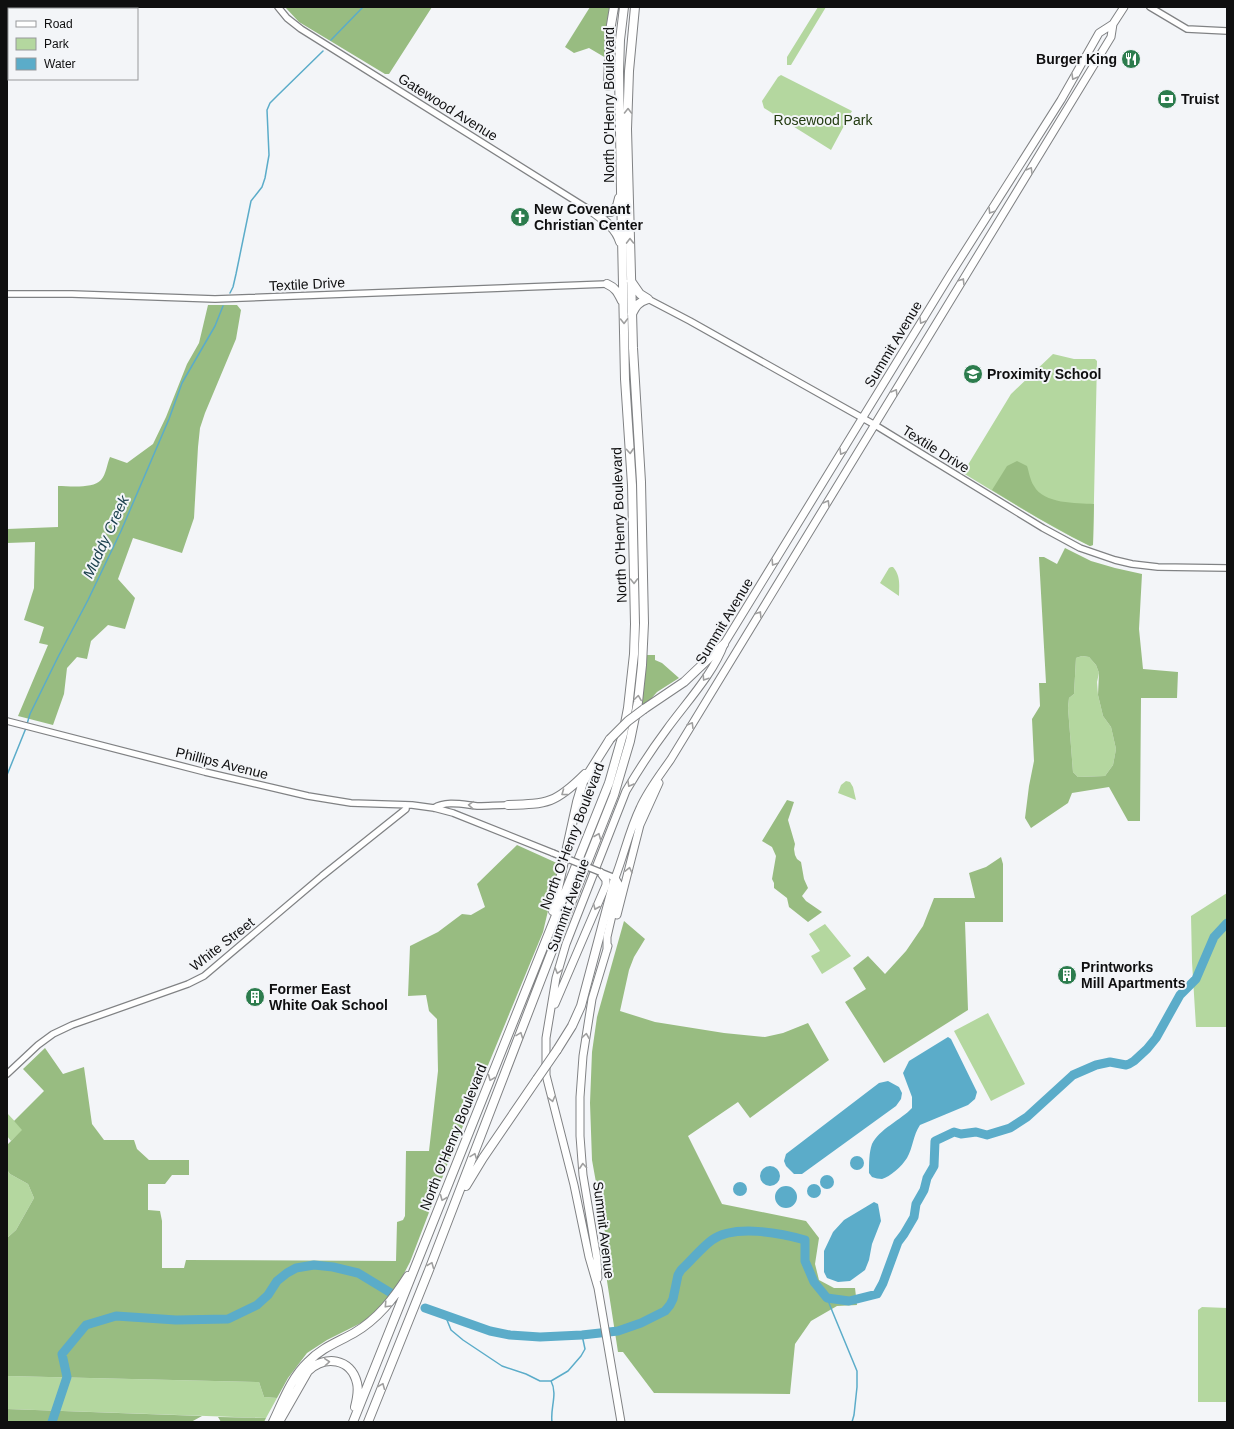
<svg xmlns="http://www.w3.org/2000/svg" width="1234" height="1429" viewBox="0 0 1234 1429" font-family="Helvetica,sans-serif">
  <rect width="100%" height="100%" fill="#f3f5f8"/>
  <path fill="#b4d79f" d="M818,7h8l-35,58h-4v-8z
    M781,75l71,36 -21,39 -67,-42 -2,-7 16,-24z
    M1053,354l21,5h21l2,2 -4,184 -3,1c-44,-21 -85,-48 -127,-73l48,-79z
    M891,567h2c8,9 6,19 6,29l-19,-13 9,-15z
    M1082,656l7,1 7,8 3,8 -2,9 1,13 5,21 8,11 5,22 -3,16 -8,11 -27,1 -5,-5 -5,-64 1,-10 5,-4 2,-36z
    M846,781l4,1 3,5 3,13 -18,-7 3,-8z
    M1227,893v134h-31l-4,-65 -1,-46z
    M825,924l26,32 -29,18 -11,-18 9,-5 -11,-17z
    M988,1013l37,71 -34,17 -37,-70z
    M7,1113l16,17 -12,11 -4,-5z
    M7,1170l3,4 18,10 6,14 -18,32 -9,8z
    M1202,1307l25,1v94h-29v-92z
    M7,1376l252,6 5,15 13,1 -11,20 -259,-9z"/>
  <path fill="#98bc81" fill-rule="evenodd" d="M285,7h147l-43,67h-4l-86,-52z
    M590,7h21l-5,51 -17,-10 -15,5 -9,-6z
    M208,305h29l4,5 -5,29 -31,74 -5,15 -2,19 -4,71 -12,35 -49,-15 -15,41 17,19 -10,31 -17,-4 -17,16 -4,18 -10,-2 -10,11 -3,26 -11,31 -35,-9 30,-71 -9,-2 5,-16 -20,-7 10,-32 1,-46 -28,1v-14l51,-2v-41c11,0 35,3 43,-6 5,-5 6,-16 9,-23l17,6 26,-19 13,-27 21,-53 12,-21z
    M1017,461l10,5c2,6 3,14 7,20 10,18 42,17 60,18l-1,41 -3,1c-34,-17 -66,-36 -98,-56l15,-24z
    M1065,548l26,13 24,7 27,6 -3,55 4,40 35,3 -1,26h-36l-1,123h-12l-19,-34 -37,6 -4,10 -37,25 -6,-10 4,-32 5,-25 -2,-42 8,-13 -1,-23h7l-7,-126h5l13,7zM1082,656l7,1 7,8 3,8 -1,22 5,21 8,11 5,22 -3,16 -8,11 -27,1 -5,-5 -5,-64 1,-10 5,-4 2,-36z
    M647,655h8v5l7,3 17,15 -22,14 -7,8 -9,7z
    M787,800l7,2 -6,18 7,24 -1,5 1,6 2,4 4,3 3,17 4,9 -6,8 4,5 16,11 -14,10 -19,-15 -2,-9 -13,-10v-5l-2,-4 4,-23 -4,-9 -10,-6z
    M517,845l42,19 -16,68 -92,223 -41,107 -12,23 -15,19 -16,16 -40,20 -20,13 -19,25 -11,20 -13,-1 -5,-15 -252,-6v-138l9,-8 18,-32 -6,-14 -18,-10 -3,-4v-25l15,-15 -8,-9 30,-30 -21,-22 22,-21 18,26 21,-7 8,57 12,16h30l3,9 12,11h40v15h-17l-7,9h-17v26l12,1 2,10v47h22l2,-8 210,1 1,-39 6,-2 2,-4 1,-65h23l9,-80 -1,-52 -8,-8 -3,-16 -18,1 2,-50 28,-14 24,-18 9,1 14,-8 -8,-23z
    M1001,857l2,7v58h-38l3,88 -84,53 -39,-61 21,-13 -13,-21 15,-12 17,18 21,-23 17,-25 11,-28h41l-6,-25 17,-6z
    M624,921l21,18 -11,18 -5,13 -9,41 35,11 69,11 41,4 18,-4 25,-10 21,37 -79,58 -12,-16 -50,34 34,68 84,17 13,17 -4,26 4,16 15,8h21l2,17 -20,1 -26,15 -16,23 -5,50 -136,-1 -31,-41h-5l-13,-84 2,-24 -15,-84 -2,-57 2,-51 5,-35z
    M7,1409l195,7 -11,6h-184z
    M218,1417l48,1 -2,4h-43z"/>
  <path fill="#5bacc9" d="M948,1037l3,2 26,53 -2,7 -7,6 -48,20c-7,10 -7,23 -13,33 -5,8 -17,19 -25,21 -3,0 -7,-1 -10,-2l-3,-4c0,-9 0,-21 3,-29 6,-14 30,-25 40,-36v-11l-9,-24 6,-12z
    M888,1081l11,6 3,6 -1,6 -5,7 -94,68h-8l-8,-8 -2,-5 2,-7 93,-71z
    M850 1163a7 7 0 1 1 14 0a7 7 0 1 1-14 0Z
    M760 1176a10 10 0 1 1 20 0a10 10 0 1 1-20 0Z
    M820 1182a7 7 0 1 1 14 0a7 7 0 1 1-14 0Z
    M733 1189a7 7 0 1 1 14 0a7 7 0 1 1-14 0Z
    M807 1191a7 7 0 1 1 14 0a7 7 0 1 1-14 0Z
    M775 1197a11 11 0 1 1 22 0a11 11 0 1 1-22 0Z
    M874,1202l4,2 3,17 -9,23 -3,16 -4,10 -4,3 -11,8 -12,1 -11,-4 -3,-6v-21l9,-19 11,-12z"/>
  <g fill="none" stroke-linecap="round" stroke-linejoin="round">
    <path stroke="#5bacc9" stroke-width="1.5" d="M331,40l32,-33
      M230,293l3,-6 3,-13 15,-73 11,-14 3,-9 4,-23 -2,-45 3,-7 7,-7 46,-45
      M27,724l3,-10 28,-57 30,-57 33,-69 48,-112 13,-36 33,-57 8,-20
      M7,775l19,-47
      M827,1298l6,15 24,58v16l-3,28 -2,7
      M445,1315l6,15 12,10 39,26 24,8 14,7h11l17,-10 13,-15 4,-7 -3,-14
      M551,1381c7,13 -1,27 1,41"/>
    <path stroke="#5bacc9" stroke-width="9" d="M425,1308l65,23 20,4 30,2 42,-2 36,-4 23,-8 24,-12 5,-6 3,-6 5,-24 3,-5c10,-9 20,-22 31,-30 22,-16 69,-7 93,0v21l9,21 13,16 22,3 28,-7 6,-11 15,-41 6,-8 10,-17 2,-13 8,-14 3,-12 7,-12 1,-25 19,-9 7,2 15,-2 11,3 23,-7 17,-11 46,-42 23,-10 14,-3 16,3 3,-1 5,-3 13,-12 9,-11 24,-43 16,-16 18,-42 13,-14
      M52,1422l15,-45 -5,-23 24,-29 30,-9 60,4 52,-1 29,-14 11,-10 9,-14 10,-8 9,-5 18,-3 19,2 25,6 33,20"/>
    <defs>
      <path id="minor" d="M278,7l9,11 14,11 292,183 11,2 7,-2
        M1150,7l37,22 40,2
        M7,294h65l143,5 392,-15
        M648,299l42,22 185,104 168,103 37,20 35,12 17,4 26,3 69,1
        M7,721l198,51 103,24 43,7 61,2 22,3 19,5 100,40
        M434,808c12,-8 31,-3 45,-2 9,0 19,-1 29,-1
        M600,872l15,6
        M7,1074l31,-29 15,-11 19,-9 116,-41 16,-8 118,-100 84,-67v-4"/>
      <path id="major" d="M617,915l23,-90 19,-42
        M607,950v-13l12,-52 -4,-7c9,-23 14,-47 25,-70 8,-18 20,-33 31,-49l440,-722 2,-13
        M555,1004l51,-119v-5l-6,-8
        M598,1278l-1,-19 -14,-84 -3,-39v-39l3,-41 9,-57 16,-53
        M621,1422l-23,-134 -9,-31 -15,-72 -28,-110v-37l10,-60 10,-34 60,-153c13,-22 26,-42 41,-62 18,-25 47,-56 57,-85l226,-369 111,-175 38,-67 14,-9 11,-17"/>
      <path id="highway" d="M608,86l2,-55 4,-24
        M593,212c12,9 23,16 27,30
        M611,212l6,-6 2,-8
        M631,281l9,13 8,5
        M607,284c9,4 11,9 15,17
        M632,314c4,-9 7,-12 16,-15
        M644,709l40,-27 40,-38
        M508,805c40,-1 48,-2 77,-31
        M553,911l24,-109 6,-20 27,-43
        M557,1050l15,-24 9,-20 34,-128
        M466,1186l17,-28 54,-79
        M280,1420l28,-49c17,-16 43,-13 49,12 2,8 0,16 -2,24
        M273,1422c10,-21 18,-44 35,-60 13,-14 30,-20 46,-29 24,-14 40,-35 54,-57
        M353,1422l256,-639 14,-49 5,-26 6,-54 1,-30 -3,-139 -7,-106 -4,-188 -2,-119 1,-32 4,-33
        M368,1422l61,-152 121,-314 64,-161 16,-54 8,-39 4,-37 2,-42 -3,-141 -8,-134 -6,-219 2,-58 6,-64"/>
    </defs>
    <use href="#minor" stroke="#808284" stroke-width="8"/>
    <use href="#major" stroke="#808284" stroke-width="9"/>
    <use href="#highway" stroke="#808284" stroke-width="10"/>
    <use href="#minor" stroke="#fff" stroke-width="5.5"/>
    <use href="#major" stroke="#fff" stroke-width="7"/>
    <use href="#highway" stroke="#fff" stroke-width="8"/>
    <defs>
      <path id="minor-bridge" d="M553,853l47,19"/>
      <path id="highway-bridge" d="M610,739l18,-18 16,-12
        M537,1079l20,-29"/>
    </defs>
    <use href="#minor-bridge" stroke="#808284" stroke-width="8" stroke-linecap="butt"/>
    <use href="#highway-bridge" stroke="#808284" stroke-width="10" stroke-linecap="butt"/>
    <use href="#minor-bridge" stroke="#fff" stroke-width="5.5"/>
    <use href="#highway-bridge" stroke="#fff" stroke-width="8"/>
  </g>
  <defs><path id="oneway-chevron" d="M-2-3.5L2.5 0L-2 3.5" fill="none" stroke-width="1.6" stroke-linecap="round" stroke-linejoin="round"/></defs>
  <g stroke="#9f9f9f">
    <use href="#oneway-chevron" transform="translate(1074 77) rotate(120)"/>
    <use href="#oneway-chevron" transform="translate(628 111) rotate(-89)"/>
    <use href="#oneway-chevron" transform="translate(1030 170) rotate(-59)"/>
    <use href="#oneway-chevron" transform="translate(991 211) rotate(122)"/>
    <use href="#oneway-chevron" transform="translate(630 241) rotate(-91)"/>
    <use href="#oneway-chevron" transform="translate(962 281) rotate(-58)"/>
    <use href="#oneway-chevron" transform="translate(624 321) rotate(89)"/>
    <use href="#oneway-chevron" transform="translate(922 321) rotate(121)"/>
    <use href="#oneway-chevron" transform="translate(895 392) rotate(-59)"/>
    <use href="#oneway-chevron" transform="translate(630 451) rotate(86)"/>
    <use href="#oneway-chevron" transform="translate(842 452) rotate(121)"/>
    <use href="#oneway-chevron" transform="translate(827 503) rotate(-59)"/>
    <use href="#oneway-chevron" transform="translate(774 563) rotate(123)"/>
    <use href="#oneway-chevron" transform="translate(634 581) rotate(89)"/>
    <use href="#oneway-chevron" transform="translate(759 614) rotate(-58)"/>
    <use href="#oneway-chevron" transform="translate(705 678) rotate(123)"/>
    <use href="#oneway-chevron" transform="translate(638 698) rotate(-82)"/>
    <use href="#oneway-chevron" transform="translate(691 725) rotate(-59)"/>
    <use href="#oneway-chevron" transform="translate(630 784) rotate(119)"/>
    <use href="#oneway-chevron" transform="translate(564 793) rotate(144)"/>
    <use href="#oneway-chevron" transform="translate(471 805) rotate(-176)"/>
    <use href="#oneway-chevron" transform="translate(598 836) rotate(-68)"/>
    <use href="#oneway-chevron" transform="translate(629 870) rotate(-77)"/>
    <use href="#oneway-chevron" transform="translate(596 907) rotate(113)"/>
    <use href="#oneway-chevron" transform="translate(558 971) rotate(106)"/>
    <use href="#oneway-chevron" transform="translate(520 1035) rotate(-69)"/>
    <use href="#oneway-chevron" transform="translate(586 1036) rotate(-81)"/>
    <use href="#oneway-chevron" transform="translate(491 1078) rotate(112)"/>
    <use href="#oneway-chevron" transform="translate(552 1099) rotate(76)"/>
    <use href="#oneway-chevron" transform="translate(474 1156) rotate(-69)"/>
    <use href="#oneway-chevron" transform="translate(583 1166) rotate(-95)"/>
    <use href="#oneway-chevron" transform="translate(443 1198) rotate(112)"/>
    <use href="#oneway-chevron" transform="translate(431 1265) rotate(-68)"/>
    <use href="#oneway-chevron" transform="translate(387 1305) rotate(133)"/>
    <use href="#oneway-chevron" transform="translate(327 1362) rotate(-5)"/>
    <use href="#oneway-chevron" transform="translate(382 1386) rotate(-68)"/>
  </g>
  <defs>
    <symbol id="restaurant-disc" viewBox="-11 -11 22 22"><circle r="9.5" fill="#2c7c4d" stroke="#f3f5f8"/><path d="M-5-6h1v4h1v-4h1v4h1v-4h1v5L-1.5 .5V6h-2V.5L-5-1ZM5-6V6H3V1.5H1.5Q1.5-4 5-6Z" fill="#fff"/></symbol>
    <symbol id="bank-disc" viewBox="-11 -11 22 22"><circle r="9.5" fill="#2c7c4d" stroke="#f3f5f8"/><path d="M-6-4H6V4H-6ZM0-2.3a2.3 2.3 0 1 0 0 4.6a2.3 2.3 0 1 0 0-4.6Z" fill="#fff"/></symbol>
    <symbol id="church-disc" viewBox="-11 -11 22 22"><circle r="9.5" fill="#2c7c4d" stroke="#f3f5f8"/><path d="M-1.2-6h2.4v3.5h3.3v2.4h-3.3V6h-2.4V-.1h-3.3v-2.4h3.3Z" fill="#fff"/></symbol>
    <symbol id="school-disc" viewBox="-11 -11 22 22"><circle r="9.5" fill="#2c7c4d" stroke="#f3f5f8"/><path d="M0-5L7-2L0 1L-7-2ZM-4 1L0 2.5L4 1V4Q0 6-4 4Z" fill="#fff"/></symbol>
    <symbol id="building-disc" viewBox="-11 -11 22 22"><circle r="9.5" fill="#2c7c4d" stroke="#f3f5f8"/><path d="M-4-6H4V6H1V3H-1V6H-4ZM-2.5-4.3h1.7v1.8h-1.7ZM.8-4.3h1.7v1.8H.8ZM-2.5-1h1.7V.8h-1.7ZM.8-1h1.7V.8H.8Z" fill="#fff"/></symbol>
  </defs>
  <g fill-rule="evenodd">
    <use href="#restaurant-disc" x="1120" y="48" width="22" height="22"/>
    <use href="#bank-disc" x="1156" y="88" width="22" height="22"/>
    <use href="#church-disc" x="509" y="206" width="22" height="22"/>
    <use href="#school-disc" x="962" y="363" width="22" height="22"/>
    <use href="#building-disc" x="1056" y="964" width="22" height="22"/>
    <use href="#building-disc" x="244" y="986" width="22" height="22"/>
  </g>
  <g text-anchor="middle" stroke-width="4" stroke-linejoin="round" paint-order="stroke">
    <g font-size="14" font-weight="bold" fill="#0f0f10" stroke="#f3f5f8" text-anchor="start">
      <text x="1117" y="64" text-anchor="end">Burger King</text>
      <text x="1181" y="104">Truist</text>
      <text x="534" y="214">New Covenant<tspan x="534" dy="16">Christian Center</tspan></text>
      <text x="987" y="379">Proximity School</text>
      <text x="1081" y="972">Printworks<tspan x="1081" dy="16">Mill Apartments</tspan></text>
      <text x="269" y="994">Former East<tspan x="269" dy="16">White Oak School</tspan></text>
    </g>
    <g font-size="14" fill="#0f0f10" stroke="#f3f5f8">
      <text transform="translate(609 105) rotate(-90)" y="5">North O'Henry Boulevard</text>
      <text transform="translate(448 107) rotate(32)" y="5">Gatewood Avenue</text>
      <text transform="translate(307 284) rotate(-3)" y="5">Textile Drive</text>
      <text transform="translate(893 344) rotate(-59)" y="5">Summit Avenue</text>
      <text transform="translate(936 449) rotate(32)" y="5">Textile Drive</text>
      <text transform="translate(619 525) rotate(-92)" y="5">North O'Henry Boulevard</text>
      <text transform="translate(724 621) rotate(-59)" y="5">Summit Avenue</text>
      <text transform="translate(222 763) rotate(14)" y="5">Phillips Avenue</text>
      <text transform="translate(572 836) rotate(-69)" y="5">North O'Henry Boulevard</text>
      <text transform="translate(568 905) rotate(-70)" y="5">Summit Avenue</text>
      <text transform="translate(222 944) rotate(-38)" y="5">White Street</text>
      <text transform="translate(453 1137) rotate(-68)" y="5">North O'Henry Boulevard</text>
      <text transform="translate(604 1230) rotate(83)" y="5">Summit Avenue</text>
    </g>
    <g font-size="14" fill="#233b11" stroke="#f3f5f8">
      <text x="823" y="125">Rosewood Park</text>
    </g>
    <g font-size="15" font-style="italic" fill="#1c414e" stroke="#f3f5f8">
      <text transform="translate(106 537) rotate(-65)" y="5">Muddy Creek</text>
    </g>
  </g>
  <rect width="1234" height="1429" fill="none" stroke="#0f0f10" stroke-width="16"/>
  <rect x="8" y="8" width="130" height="72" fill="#f3f5f8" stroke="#98999b"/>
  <rect x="16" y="21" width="20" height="6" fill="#ffffff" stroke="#98999b"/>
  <text x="44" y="28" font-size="12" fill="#0f0f10">Road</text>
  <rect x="16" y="38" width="20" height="12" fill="#b4d79f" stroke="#98999b"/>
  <text x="44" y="48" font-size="12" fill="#0f0f10">Park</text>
  <rect x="16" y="58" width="20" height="12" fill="#5bacc9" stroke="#98999b"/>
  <text x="44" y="68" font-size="12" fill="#0f0f10">Water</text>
</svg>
